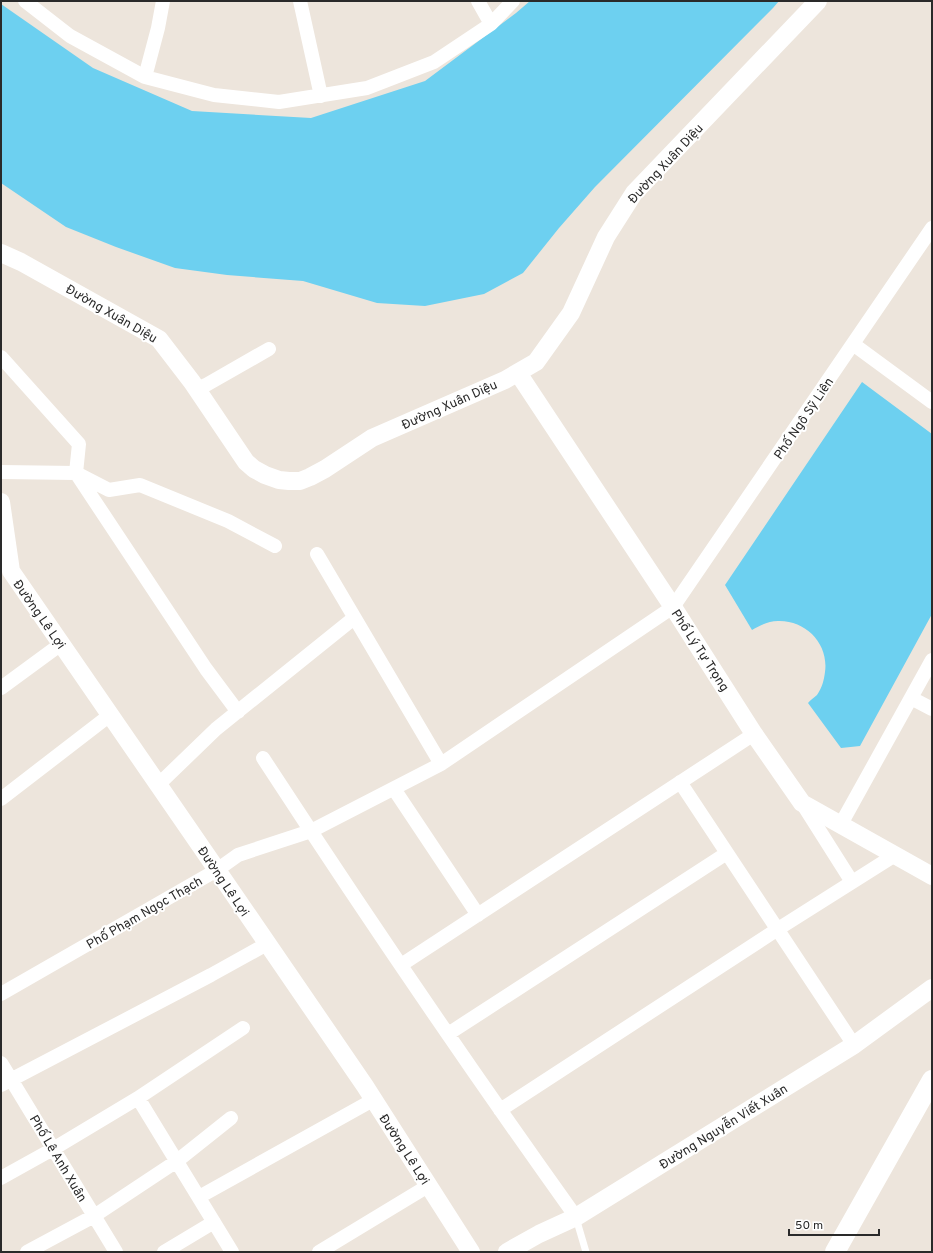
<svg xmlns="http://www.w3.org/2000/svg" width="933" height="1253" viewBox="0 0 933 1253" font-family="Overpass,sans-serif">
  <rect width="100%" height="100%" fill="#ede5dc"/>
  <path fill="#6dd0f0" d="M530,1h249l-6,7 -178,179 -36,41 -36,45 -39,21 -59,12 -48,-3 -74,-22 -76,-6 -52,-7 -59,-21 -50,-20 -65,-44v-179l92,64 99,43 119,7 114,-37 91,-68z
    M862,382l70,52v180l-72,132 -19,2 -33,-45c2,-3 6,-5 9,-8 5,-7 7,-15 8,-23 4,-28 -19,-52 -47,-51 -9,0 -17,4 -26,9l-27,-45z"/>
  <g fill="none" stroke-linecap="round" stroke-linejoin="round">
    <path stroke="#fff" stroke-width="7" d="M576,1218l10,34"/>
    <path stroke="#fff" stroke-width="14" d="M25,1l45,35 75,41 69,18 65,7 88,-14 67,-26 57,-38 22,-23
      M300,1l21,95
      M478,1l13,23
      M145,77l13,-49 5,-27
      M853,344l79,58
      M1,357l78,87 -3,29 130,196 32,43
      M197,389l9,-4 63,-36
      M1,472l75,1 33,17 31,-5 88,36 47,25
      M317,554l124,210 232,-157 259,-379
      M1,688l60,-44
      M911,698l21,11
      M263,758c101,155 205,308 313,459
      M680,782l174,263
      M158,785l58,-56 138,-111
      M394,789l84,126
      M1,799l109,-84
      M802,803l50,79
      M841,824l91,-164
      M401,965l353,-231
      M1,994l216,-124 21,-15 73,-24 130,-67
      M448,1034l279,-181
      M1,1063l115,189
      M1,1085l210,-110 56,-31
      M138,1098l94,154
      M500,1110l278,-181 117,-74
      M1,1178l52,-29 85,-51 105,-70
      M199,1197l174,-97
      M27,1252l67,-36 83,-55 54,-43
      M164,1252l50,-30
      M319,1252l109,-66"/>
    <path stroke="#fff" stroke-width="18" d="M1,253l20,9 138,77 33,43 54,80 8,7 11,6 14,5 10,1h11l10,-4 15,-8 47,-31 133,-58 31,-18 35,-49 35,-76 28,-44 184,-192
      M518,373l155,234 81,127 48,69 130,73
      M1,502l10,69 206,299 148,216 106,166
      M507,1252l32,-18 37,-17 278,-172 78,-57"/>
    <path stroke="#fff" stroke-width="20" d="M835,1252l97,-172"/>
  </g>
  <g text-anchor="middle" stroke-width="4" stroke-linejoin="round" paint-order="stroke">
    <g font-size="13" fill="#2a2a2a" stroke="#fff">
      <text transform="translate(665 163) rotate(-47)" y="5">Đường Xuân Diệu</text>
      <text transform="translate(112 313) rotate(30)" y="5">Đường Xuân Diệu</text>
      <text transform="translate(449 404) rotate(-24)" y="5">Đường Xuân Diệu</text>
      <text transform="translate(803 418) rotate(-56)" y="5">Phố Ngô Sỹ Liên</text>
      <text transform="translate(40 614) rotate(55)" y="5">Đường Lê Lợi</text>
      <text transform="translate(701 650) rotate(57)" y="5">Phố Lý Tự Trọng</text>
      <text transform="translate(224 881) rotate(56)" y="5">Đường Lê Lợi</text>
      <text transform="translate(144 912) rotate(-30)" y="5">Phố Phạm Ngọc Thạch</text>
      <text transform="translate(723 1126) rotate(-32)" y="5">Đường Nguyễn Viết Xuân</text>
      <text transform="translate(405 1149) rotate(57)" y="5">Đường Lê Lợi</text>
      <text transform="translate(59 1158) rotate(59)" y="5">Phố Lê Anh Xuân</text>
    </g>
  </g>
  <rect width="933" height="1253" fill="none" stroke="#2a2a2a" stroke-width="4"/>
  <path d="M789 1229v6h90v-6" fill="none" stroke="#2a2a2a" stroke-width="2"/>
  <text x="795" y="1229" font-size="12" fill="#2a2a2a" stroke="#ffffff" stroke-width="3" paint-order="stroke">50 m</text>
</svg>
